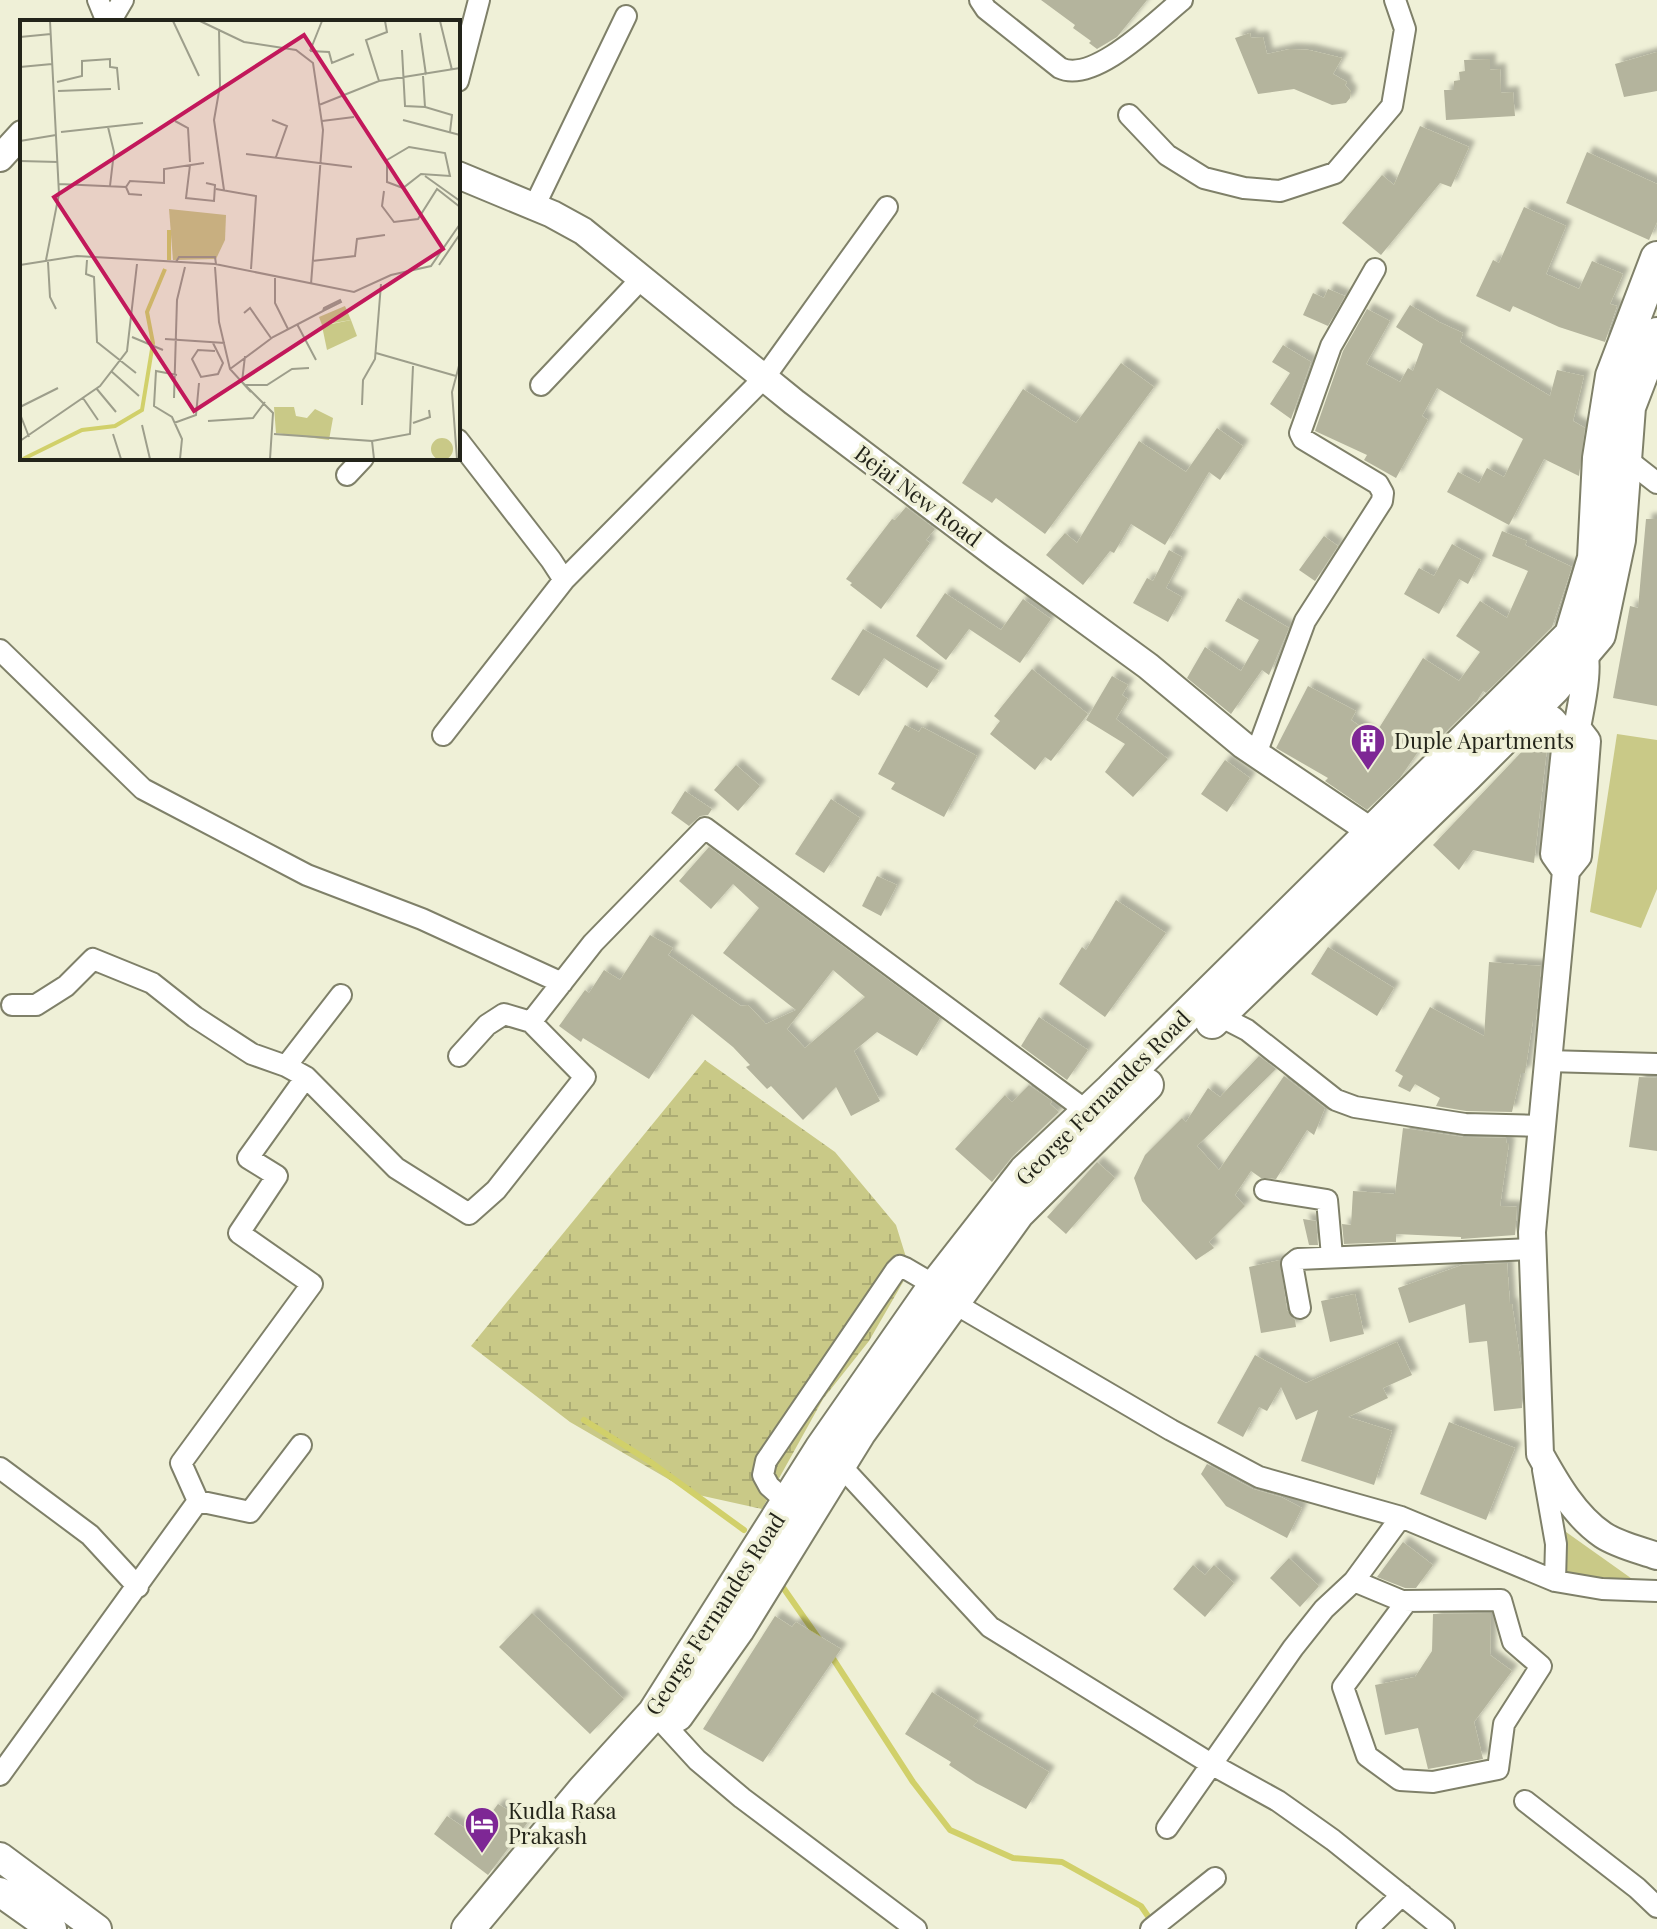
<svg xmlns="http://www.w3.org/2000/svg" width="1657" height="1929" viewBox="0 0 1657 1929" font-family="'Playfair Display',serif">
  <defs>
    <pattern id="wetland-marsh" width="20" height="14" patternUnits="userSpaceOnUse" patternTransform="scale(2)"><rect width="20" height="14" fill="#c9c987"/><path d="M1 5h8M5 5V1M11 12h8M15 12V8" fill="none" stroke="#acac74"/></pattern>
    <filter id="shadow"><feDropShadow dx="6" dy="-6" stdDeviation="2" flood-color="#0004"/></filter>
  </defs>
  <rect width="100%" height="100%" fill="#eff0d7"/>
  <path fill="url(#wetland-marsh)" d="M705,1060l130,92 61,73 14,45 -41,71 -46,58 -61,110 -68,-15 -124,-72 -99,-76z"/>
  <path fill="#c9c987" d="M1617,734l40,6v149l-16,39 -51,-16z
    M1559,1527l76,54 -69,-3z"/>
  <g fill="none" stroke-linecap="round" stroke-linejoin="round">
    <path stroke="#d1d06a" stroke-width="6" d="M584,1420l65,41 95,69
      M782,1586l37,53
      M830,1654l83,128 37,48 63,28 49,4 79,44 11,16"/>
  </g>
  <path fill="#b4b49d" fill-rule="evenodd" filter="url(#shadow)" d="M1041,0h106l-30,37 -20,12 -8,-6 2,-2 -18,-13 2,-3z
    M1250,33l1,5 12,-1 4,17 23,-5 19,1 33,8 -9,16 14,8 -2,3 6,7 -1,6 -4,5 -14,2 -38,-16 -36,5 -23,-56z
    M1657,52v39l-33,6 -9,-33z
    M1490,59v11l10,-1 1,24 12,-1 2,24 -69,4 -2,-30h10v-9l6,-1 -1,-8 6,-1 -1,-11z
    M1420,126l49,21 -18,40 -11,-4 -59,72 -39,-32 40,-48 12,10z
    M1587,152l70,32v38l-8,18 -83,-37z
    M1524,207l42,19 -20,48 33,15 13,-28 31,13 -13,30 7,2 -12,36 -46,-15 -46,-21 -3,6 -34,-16 17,-36 6,3z
    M1328,289l17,7 -17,30 -25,-11 10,-22 11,5z
    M1410,305l29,17 24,11 -3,9 90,54 7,-26 27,6 -11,45 12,7 -6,48 -35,-17 -35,66 -62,-33 11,-20 21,11 8,-15 17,9 19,-38 -86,-51 -15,28 6,4 -32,58 -32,-18 3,-5 -52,-24 28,-80 24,-42 23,12 -24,43 34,18 8,-14 5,3 10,-27 -27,-17z
    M1283,345l28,17 -20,57 -21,-15 20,-31 -18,-11z
    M1121,363l33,24 -109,147 -49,-36 -4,5 -30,-20 61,-94 53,34z
    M1217,428l26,18 -23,34 -11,-8 -44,73 -34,-21 -17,29 -4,-2 -27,34 -37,-30 19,-22 12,10 62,-102 47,31z
    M906,507l29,22 -9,11 4,3 -49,66 -31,-24 2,-2 -6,-4 46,-60 3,1z
    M1646,519h11v187l-44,-8 17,-92 8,2z
    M1502,531l25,10 -2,4 47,22 -20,60 -66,66 -3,-2 -6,10 -49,49 -6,-4 -22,32 -33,32 -42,-29 3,-3 -52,-30 32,-62 48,25 -5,9 23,16 49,-78 36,23 21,-29 -24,-16 24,-35 27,17 21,-47 -36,-15z
    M1324,536l14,10 -23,35 -16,-11z
    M1452,544l29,16 -13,24 -9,-5 -20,35 -35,-20 15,-26 15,8z
    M1169,550l13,7 -16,31 16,9 -14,25 -35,-19 14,-25 6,3z
    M945,593l56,37 22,-31 28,20 -31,44 -51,-34 -23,31 -30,-24z
    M1238,598l51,30 -20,47 -7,-5 -31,44 -44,-36 18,-31 36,24 18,-31 -34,-19z
    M863,629l76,42 -12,17 -43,-30 -25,38 -28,-17z
    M1032,669l56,45 -37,47 -6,-4 -10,13 -45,-36 10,-13 -6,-5z
    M1112,676l16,9 -6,10 6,4 -12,20 52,40 -35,38 -28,-25 20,-28 -39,-24z
    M905,725l14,7 3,-5 55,29 -33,61 -53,-28 4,-6 -17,-9z
    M1533,740l14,8 -13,115 -61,-13 -14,20 -26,-25z
    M1225,760l25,18 -23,34 -26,-18z
    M736,765l24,21 -22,25 -24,-21z
    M685,791l27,18 -4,6 -8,1 -11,10 -18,-13z
    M831,799l29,19 -36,55 -29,-19z
    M709,847l231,171 -23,38 -40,-24 -23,19 26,50 -29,15 -15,-29 -33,33 -32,-34 -4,3 -21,-22 4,-2 -17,-18 -41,-33 -43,65 -66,-41 -2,4 -22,-16 26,-36 4,3 15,-23 16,10 30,-45 23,13 -5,7 73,51 7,-1 18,19 30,-14 -73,-57 36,-45 -26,-24 -22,25 -32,-28zM833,970l32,27 -60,51 -18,-19z
    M877,876l20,9 -16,31 -19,-10z
    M1116,900l50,33 -61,84 -46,-33 23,-37 4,3z
    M1328,947l66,41 -17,28 -66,-42z
    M1489,962l52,4 -5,54h-3l-8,53h-4l-9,39 -46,-1 -30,-5 4,-8 -25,-14 -5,8 -12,-6 5,-10 -8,-5 35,-64 54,29z
    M1039,1017l49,33 -21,30 -46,-34z
    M1259,1056l17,13 -79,77 22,24 65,-94 41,32 -11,27 -7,-5 -31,49 -15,-1 -10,-7 -16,24 10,11 -36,36 5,6 -18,12 -54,-59 -8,-23 11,-23 37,-37 4,4 22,-34 12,9z
    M1639,1077l18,1v73l-28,-4z
    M1029,1085l23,16 -2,3 9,8 -47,45 -20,25 -37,-33 50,-54 7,7z
    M1403,1128l60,9 44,1 -1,5h3l-9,63 17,1 -2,28 -54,4v-2l-65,-3v8l-52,2 -2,-20 9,1 2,-34 42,3z
    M1097,1162l18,16 -49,56 -19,-17z
    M1303,1219l13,2 2,24h-9z
    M1280,1260l7,50 8,10 1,7 -35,6 -12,-66z
    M1507,1263l3,41h2l9,60 1,44 -28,3 -7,-70 -18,2 -4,-39 -56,19 -11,-35 64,-23z
    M1355,1294l9,40 -34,8 -9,-41z
    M1397,1342l15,33 -29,13 5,10 -40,19 44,14 -18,54 -73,-24 17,-51 -22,10 -15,-33 -14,24 -8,-4 -16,30 -26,-14 38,-68 51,28z
    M1449,1422l66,26 -29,72 -66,-26z
    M1207,1464l46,25 28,8 21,11 -15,30 -61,-32 -25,-32z
    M1403,1542l30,23 -17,23h-11l-28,-11z
    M1289,1558l30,28 -19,21 -30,-29z
    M1193,1565l12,10 9,-10 20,18 -29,34 -32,-28z
    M532,1613l92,86 -34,35 -91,-87z
    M1491,1613l-1,42 22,16 -38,51 9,37 -55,10 -10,-41 -33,7 -10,-50 40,-8 17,-26 1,-37z
    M775,1616l17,11 4,-5 45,27 -78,113 -60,-33z
    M932,1692l46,29 -5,5 76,46 -23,37 -50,-26 -27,-18 2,-3 -46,-28z
    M498,1804l30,18 -40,53 -54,-41 13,-18 28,19z"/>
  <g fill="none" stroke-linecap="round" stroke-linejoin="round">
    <defs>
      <path id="minor" d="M98,0l9,22
        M980,0l6,9 74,59c34,16 95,-46 122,-68
        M110,22l13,-22
        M458,81l21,-81
        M1129,115l38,40 37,23 40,10 36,3 55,-18 57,-67 13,-77 -10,-29
        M534,207l92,-191
        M541,385l100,-106
        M458,440l93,120 13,20
        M1625,458l32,25
        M347,475l16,-17
        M0,650l143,139 164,86 115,44 140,64
        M443,735l121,-155 200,-202 123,-171
        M1256,754l49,-133 77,-120 1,-8 -5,-9 -75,-45 -3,-6 31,-87 44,-77
        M341,995l-55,71 20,11 90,91 73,46 27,-24 89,-113 -54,-55 -27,-8 -17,11 -28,31
        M12,1005h24l30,-19 27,-27 59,24 43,34 57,37 34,12
        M1218,1015l29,15 89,70 19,7 110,17 76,2
        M531,1022l62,-79 112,-115 383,284
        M1547,1061l110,3
        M1265,1190l62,10 5,56
        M952,1302l219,128 88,47 142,40 154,64 47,8 55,2
        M1300,1308l-8,-44 6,-5 235,-10
        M839,1464l151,163 221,137 67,37 55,39 111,89
        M0,1468l90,67 48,52
        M1543,1470l13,74 -1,37
        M198,1501l-17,-38 131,-179 -73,-51 38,-57 -29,-18 58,-81
        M787,1502l-18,-16 -6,-11 3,-14 130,-191 4,-4 5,2 31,18
        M1354,1581l48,20 99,-1 12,42 28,24 -37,58 -6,45 -65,13 -33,-2 -33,-24 -24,-69 64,-86
        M654,1713l43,47 45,38 174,131
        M0,1775l198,-274 52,11 51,-67
        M1525,1801l112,87 20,19
        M1167,1828l126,-180 31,-39 30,-28 47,-64
        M1151,1929l64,-51
        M1367,1929l35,-34"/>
      <path id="tertiary" d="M0,158l22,-24
        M458,175l94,39 31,17 211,171 202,153 152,111 95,79 129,87 14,13
        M1577,728l10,13 -9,115 -12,15 -12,-17 12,-114z
        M1577,728c4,-23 14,-63 5,-85
        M1566,871l-34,361 8,222c16,29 35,62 63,81 15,10 37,15 54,21"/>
      <path id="secondary" d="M0,1857l97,72
        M0,1892l52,37"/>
      <path id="primary" d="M1522,720l28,2 16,18
        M1212,1022l255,-247 87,-87 45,-53 20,-95 10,-133 28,-73
        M677,1715l61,-86 121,-196 159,-220 129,-128
        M468,1929l116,-139 70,-77 167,-264 108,-155 96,-123 86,-81 460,-455 23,-77 5,-100 13,-82 45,-118"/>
    </defs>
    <use href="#minor" stroke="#7f8069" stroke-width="24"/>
    <use href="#tertiary" stroke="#7f8069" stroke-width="30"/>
    <use href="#secondary" stroke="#7f8069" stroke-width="32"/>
    <use href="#primary" stroke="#7f8069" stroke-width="36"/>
    <use href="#minor" stroke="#fff" stroke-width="20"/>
    <use href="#tertiary" stroke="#fff" stroke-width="26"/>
    <use href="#secondary" stroke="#fff" stroke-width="28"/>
    <use href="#primary" stroke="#fff" stroke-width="32"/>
  </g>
  <defs>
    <symbol id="building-pin" viewBox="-11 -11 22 30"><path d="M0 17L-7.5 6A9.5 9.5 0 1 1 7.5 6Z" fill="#7e2795" stroke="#eff0d7"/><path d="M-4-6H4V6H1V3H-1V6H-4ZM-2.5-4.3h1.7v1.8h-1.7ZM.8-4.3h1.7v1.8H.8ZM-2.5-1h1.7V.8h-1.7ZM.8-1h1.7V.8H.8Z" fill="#fff"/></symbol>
    <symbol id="hotel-pin" viewBox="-11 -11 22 30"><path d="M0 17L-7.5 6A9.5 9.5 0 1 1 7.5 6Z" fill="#7e2795" stroke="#eff0d7"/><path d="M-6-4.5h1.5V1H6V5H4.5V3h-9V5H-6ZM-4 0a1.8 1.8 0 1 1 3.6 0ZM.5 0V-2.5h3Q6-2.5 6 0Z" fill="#fff"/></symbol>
  </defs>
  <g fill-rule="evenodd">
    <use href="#building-pin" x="1348" y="721" width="40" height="54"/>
    <use href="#hotel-pin" x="462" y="1804" width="40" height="54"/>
  </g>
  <g text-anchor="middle" stroke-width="7" stroke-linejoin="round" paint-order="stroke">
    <g font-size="22" fill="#23241a" stroke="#eff0d7">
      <text transform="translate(918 496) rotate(37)" y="8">Bejai New Road</text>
      <text transform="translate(1103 1098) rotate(-45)" y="8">George Fernandes Road</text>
      <text transform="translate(715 1614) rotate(-57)" y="8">George Fernandes Road</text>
    </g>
    <g font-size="22" fill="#23241a" stroke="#eff0d7" text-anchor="start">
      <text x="1394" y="749">Duple Apartments</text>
      <text x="508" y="1819">Kudla Rasa<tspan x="508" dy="25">Prakash</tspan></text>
    </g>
  </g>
  <g transform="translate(20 20)">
    <rect width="440" height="440" fill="#eff0d7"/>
    <path d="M254,387h20l2,9 11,2 8,-9 18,9 -4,22 -53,-7z" fill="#c9c987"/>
    <path d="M149,189l57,6 -1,25 -9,19 -43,1z" fill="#c9c987"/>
    <path d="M331,300l6,16 -30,14 -5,-24z" fill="#c9c987"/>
    <path d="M325,286l6,14 -29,5 -3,-8zM411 429a11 11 0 1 1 22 0a11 11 0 1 1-22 0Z" fill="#c9c987"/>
    <path fill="none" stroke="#d1d06a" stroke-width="4" d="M149,240v-30M3,439l59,-29 33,-4 27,-16 11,-67 -6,-31 18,-43"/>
    <path fill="none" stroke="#9d9e8b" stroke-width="2" d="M153,1l26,55M180,1l44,21 52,8 17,13 10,67 -12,154M420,1l12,49M199,9l1,57 -6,34 10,70M400,13l6,42M0,17l31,-3M382,30l3,56 20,1M290,31l19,1 3,11 22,-9M290,31l12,-30M0,47l32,-3M403,56l2,31 27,8 -2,17M359,61l-13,-41 21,-8 -2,-11M37,62l25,-6v-15l28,-2v8l7,1 2,22M38,71l53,-2M299,85l60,-24 81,-13M252,100l15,6 -11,31M383,100l57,15M155,101l13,7 2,34M302,101l32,-4M88,107l6,25 -4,34M41,112l82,-9M0,121l36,-6M389,127l36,6 5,23 -29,-2 -18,14 -16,-6v-22zM226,134l106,13M0,141l38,1M170,145l-4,33 28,3 1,-16 -9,-2M405,156l35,25M39,164l67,3 3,7 13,1M106,167l4,-6 34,2v-14l40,-6M196,169l40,7 -5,73M364,171l-2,15 12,16 24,-3 19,-30 23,18M26,240l13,-66 -9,-173M67,240l-1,14 8,3 3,65 39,31M292,241l43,-5 2,-17 28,-4M28,242l2,35 6,12M156,242l3,-5h36l1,7M0,245l57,-9 138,8 139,28 37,-17 40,-9 29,-42M419,245l21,-31M195,247l4,55 11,47 21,23M255,258v25l13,26M320,280l1,2 -18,9 1,-3zM224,293l6,-5 21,30M277,304l19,36M112,317l31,13M145,319l60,4M193,323l10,20 -5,11 -17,3 -9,-18 6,-9 17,1M356,333l80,23M225,336l-3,26 31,31 -3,46M210,349l43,-32 50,-26M91,351l28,25M157,355l-21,-4 -2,35 18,11 10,22 -2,20M225,365h22l25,-16 17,-1M76,368l20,24M63,378l15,22M154,378l3,-98 8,-33M342,385l1,-25 12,-21 6,-75M0,387l38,-19M0,394l9,23M188,401l45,-3 12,-16M154,403l22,-8 3,-32M393,403l17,-6 -1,-7M122,405l8,34M93,414l8,25M254,414l98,7 2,18M0,421l80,-55 27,-35 10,-87M352,421l38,-7 3,-68M437,439l-5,-67 8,-30"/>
    <path fill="#c2185b" fill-opacity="0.15" stroke="#c2185b" stroke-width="4" d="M284,15l139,214 -249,162 -140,-214z"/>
    <rect width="440" height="440" fill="none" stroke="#23241a" stroke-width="4"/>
  </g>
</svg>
